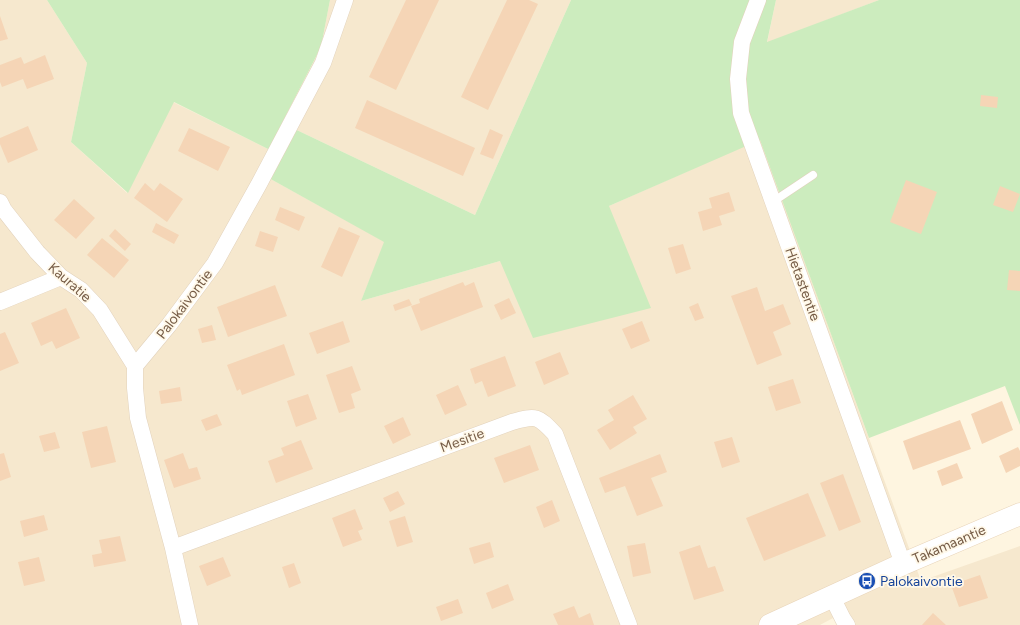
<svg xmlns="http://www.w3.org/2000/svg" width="1020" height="625" viewBox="0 0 1020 625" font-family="Figtree,sans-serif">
  <rect width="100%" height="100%" fill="#fef5e0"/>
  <path fill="#f6e8ce" d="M0,0h47l40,63 -16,79 56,51 46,-91 95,47 -10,23 127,70 -24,59 139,-40 109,-55 151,-67 161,442 99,-35v79h-182l-5,-7 -13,7h-820z
    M330,0h241l-96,215 -193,-92 39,-76z
    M776,0h103l-112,43z"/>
  <path fill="#ccecbe" d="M47,0h283l-9,47 -39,76 193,92 96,-215h205l-9,42 112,-42h141v425l-15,-39 -136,52 -109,-298 -151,66 42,102 -118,30 -33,-77 -139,40 23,-59 -126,-70 10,-23 -94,-47 -46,91 -57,-51 16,-79z"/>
  <path fill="#f5d5b6" d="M406,0h33l-43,90 -27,-13z
    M507,0h22l9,4 -50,106 -27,-13z
    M0,16l8,23 -8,2z
    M45,55l9,24 -27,10 -4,-10 -21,8 -2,-5v-17l21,-8 3,7z
    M981,95l17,2 -1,11 -17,-2z
    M367,100l108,48 -12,28 -108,-48z
    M28,126l10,24 -30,13 -8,-19v-6z
    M189,128l41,19 -12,24 -40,-20z
    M490,129l13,6 -10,24 -13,-5z
    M906,180l31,12 -16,42 -31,-12z
    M145,183l9,8 6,-8 23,16 -16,23 -33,-24z
    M1000,186l20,8 -7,18 -20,-7z
    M729,192l6,19 -16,5 3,9 -19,6 -5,-19 14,-4 -3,-10z
    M74,199l21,19 -19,21 -22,-19z
    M280,207l25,10 -6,14 -24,-11z
    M156,223l23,12 -5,9 -22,-12z
    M339,227l21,9 -18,41 -21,-10z
    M115,229l16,15 -6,7 -16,-15z
    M260,231l18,6 -5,15 -18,-6z
    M102,238l27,22 -15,18 -27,-23z
    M683,244l8,25 -15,5 -8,-26z
    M1009,270l11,1v20l-13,-1z
    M463,282l2,4 9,-4 9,25 -62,24 -10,-25 9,-3 -1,-4z
    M275,285l12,31 -59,21 -11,-30z
    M757,287l8,24 18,-7 8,20 -18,8 9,23 -25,10 -26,-69z
    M509,298l7,15 -15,7 -7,-15z
    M409,299l3,6 -17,6 -2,-6z
    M698,303l6,15 -9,3 -6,-14z
    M66,308l14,30 -24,11 -4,-8 -11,5 -10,-23z
    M343,321l7,21 -33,12 -8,-21z
    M642,321l8,20 -19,8 -9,-20z
    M212,325l4,15 -14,3 -4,-14z
    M5,332l14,31 -19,8v-37z
    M284,344l11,31 -53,20 -2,-6 -3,2 -10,-26z
    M560,352l9,22 -25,11 -9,-23z
    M505,356l11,30 -28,11 -6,-16 -7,3 -5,-15z
    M352,366l9,24 -10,4 4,14 -16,5 -13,-38z
    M793,379l8,24 -25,8 -8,-24z
    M458,385l9,20 -22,10 -9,-20z
    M180,387l2,14 -21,3 -2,-13z
    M308,394l9,25 -21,8 -9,-26z
    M633,395l14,24 -14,8 4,6 -27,17 -13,-20 17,-10 -6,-10z
    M1002,401l11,29 -31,14 -11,-30z
    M217,414l5,11 -16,6 -5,-11z
    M403,417l8,18 -18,9 -9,-18z
    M960,420l11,29 -58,21 -10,-29z
    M107,426l9,36 -25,6 -9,-36z
    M55,432l5,16 -16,4 -5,-16z
    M732,437l8,25 -18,6 -8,-26z
    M301,440l12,29 -37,14 -8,-22 16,-6 -3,-7z
    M530,445l9,25 -35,13 -10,-25z
    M1018,447l2,4v15l-14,7 -7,-17z
    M4,453l7,24 -11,4v-27z
    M183,453l6,16 8,-2 4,12 -27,9 -10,-28z
    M660,454l7,18 -16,6 12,28 -26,10 -12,-30 -20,7 -6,-15z
    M957,463l6,15 -21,8 -5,-15z
    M843,474l18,48 -22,9 -19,-48z
    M398,491l7,13 -15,8 -7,-14z
    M808,493l18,43 -62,25 -18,-43z
    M552,500l8,21 -16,7 -8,-21z
    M355,509l8,20 -5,2 4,9 -19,7 -11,-29z
    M44,515l4,15 -24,7 -4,-16z
    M405,516l8,26 -16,5 -8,-26z
    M120,536l6,25 -32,6 -2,-12 10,-2 -3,-13z
    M490,542l4,15 -20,7 -5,-16z
    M645,543l6,30 -18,4 -6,-31z
    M700,545l8,23 7,-2 9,25 -30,9 -15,-48z
    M39,557l6,24 -21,5 -6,-24z
    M223,557l8,19 -24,10 -8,-20z
    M294,563l7,20 -12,5 -7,-21z
    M980,575l8,23 -29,9 -8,-22z
    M508,584l6,16 -22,9 -6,-16z
    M458,599l5,14 -22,8 -5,-14z
    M574,606l5,12 11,-5 4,12h-36l-5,-11z
    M933,613l13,12h-24z"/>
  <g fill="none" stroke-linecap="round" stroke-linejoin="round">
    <defs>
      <path id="lane" d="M774,201l39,-26"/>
      <path id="street" d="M758,0l-16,42 -4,37 3,34 162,451
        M0,202l4,8 33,42 24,25 20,13 19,20 35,56
        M0,302l61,-25
        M173,548l339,-126c25,-7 26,-6 43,12l74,191
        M832,597l11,22 4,6
        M190,625l-17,-77 -35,-130 -3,-30v-22l34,-41 46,-62 44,-79 64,-121 22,-63"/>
      <path id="secondary" d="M770,625l133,-61 117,-50"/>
    </defs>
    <use href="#lane" stroke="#e2d2bc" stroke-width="9"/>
    <use href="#street" stroke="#e2d2bc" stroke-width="17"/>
    <use href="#secondary" stroke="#e8d4b9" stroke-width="23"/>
    <use href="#lane" stroke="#fff" stroke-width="8"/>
    <use href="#street" stroke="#fff" stroke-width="16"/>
    <use href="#secondary" stroke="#fff" stroke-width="22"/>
  </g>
  <defs>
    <symbol id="bus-disc" viewBox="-11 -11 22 22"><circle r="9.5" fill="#1a4fb4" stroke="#fff8e8"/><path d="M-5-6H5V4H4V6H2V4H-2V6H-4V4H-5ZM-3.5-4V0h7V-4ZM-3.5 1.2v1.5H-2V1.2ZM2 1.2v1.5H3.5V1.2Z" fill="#fff"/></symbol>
  </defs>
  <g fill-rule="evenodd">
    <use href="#bus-disc" x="857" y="571" width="20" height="20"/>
  </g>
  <g text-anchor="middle" stroke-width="3.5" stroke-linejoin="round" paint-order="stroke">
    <g font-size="14" fill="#765c46" stroke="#fff8e8">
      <text transform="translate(70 282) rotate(41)" y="5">Kauratie</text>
      <text transform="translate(803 284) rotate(70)" y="5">Hietastentie</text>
      <text transform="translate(184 304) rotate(-53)" y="5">Palokaivontie</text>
      <text transform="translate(462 440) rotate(-20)" y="5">Mesitie</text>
      <text transform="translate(949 544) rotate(-23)" y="5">Takamaantie</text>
    </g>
    <g font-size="14" fill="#164399" stroke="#fff8e8" text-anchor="start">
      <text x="880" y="586">Palokaivontie</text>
    </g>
  </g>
</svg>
